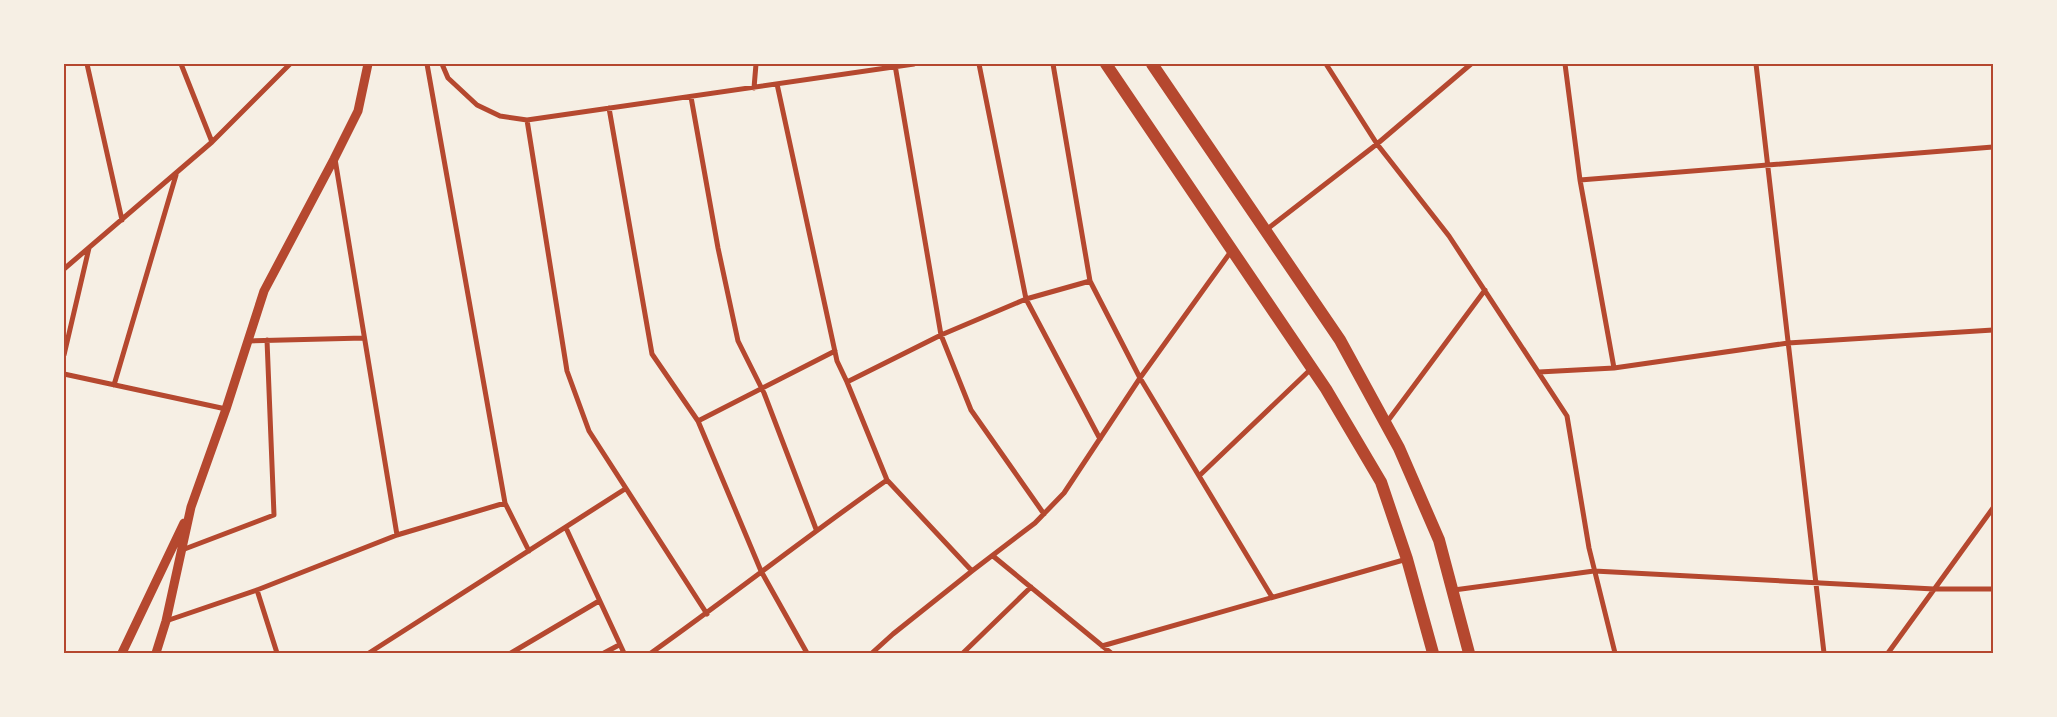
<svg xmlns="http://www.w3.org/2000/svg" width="2057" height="717" viewBox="0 0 2057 717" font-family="Karla,sans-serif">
  <rect width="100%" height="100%" fill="#f6efe4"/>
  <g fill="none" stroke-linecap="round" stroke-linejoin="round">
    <path stroke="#b5482f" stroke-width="5" d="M87,64l35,156
      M181,64l31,78
      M427,64l78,439 24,48
      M442,64l6,14 29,27 23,11 27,4 387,-56
      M979,64l47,235 74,140
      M1053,64l37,217 50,97 132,219
      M1326,64l51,80 72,92 118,180 22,132 26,105
      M1565,64l15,116 34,188
      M1756,64l68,589
      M895,65l46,270 30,75 73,104
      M777,84l60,277 10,21 40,98 85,91
      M754,88l2,-24
      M691,97l27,151 20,93 26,52 52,136
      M609,108l43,246 46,67 63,150 46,82
      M527,120l40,251 22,60 118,183
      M335,159l62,376
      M1580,180l413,-33
      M1266,230l111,-86 94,-80
      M64,269l148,-127 78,-78
      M247,341l117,-3
      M64,355l25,-107
      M1539,372l75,-4 174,-25 205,-13
      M64,374l162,35
      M847,382l94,-47 85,-36 64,-18
      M114,385l62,-210
      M698,421l137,-70
      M1387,422l98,-132
      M1199,476l113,-108
      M566,528l58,125
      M182,550l92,-35 -7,-175
      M993,556l118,97
      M257,590l20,63
      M1454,590l140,-19 340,18h59
      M166,621l91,-31 140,-55 108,-32
      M1102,646l305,-87
      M369,653l256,-164
      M511,653l88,-52
      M604,653l15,-8
      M651,653c79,-56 156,-117 236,-173
      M872,653l21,-19 79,-63 63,-48 29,-30 76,-115 92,-128
      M963,653l68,-66
      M1888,653l105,-145"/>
    <path stroke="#b5482f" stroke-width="9" d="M122,653l62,-130
      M156,653l10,-32 25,-114 35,-98 38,-118 70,-132 24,-48 10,-47"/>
    <path stroke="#b5482f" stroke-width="12" d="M1106,64l220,325 55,93 26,77 26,94
      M1152,64l188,276 59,108 40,92 30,113"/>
  </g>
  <rect width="2057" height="717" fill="none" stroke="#f6efe4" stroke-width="130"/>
  <rect x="65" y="65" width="1927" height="587" fill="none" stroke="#b5482f" stroke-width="2"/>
</svg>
